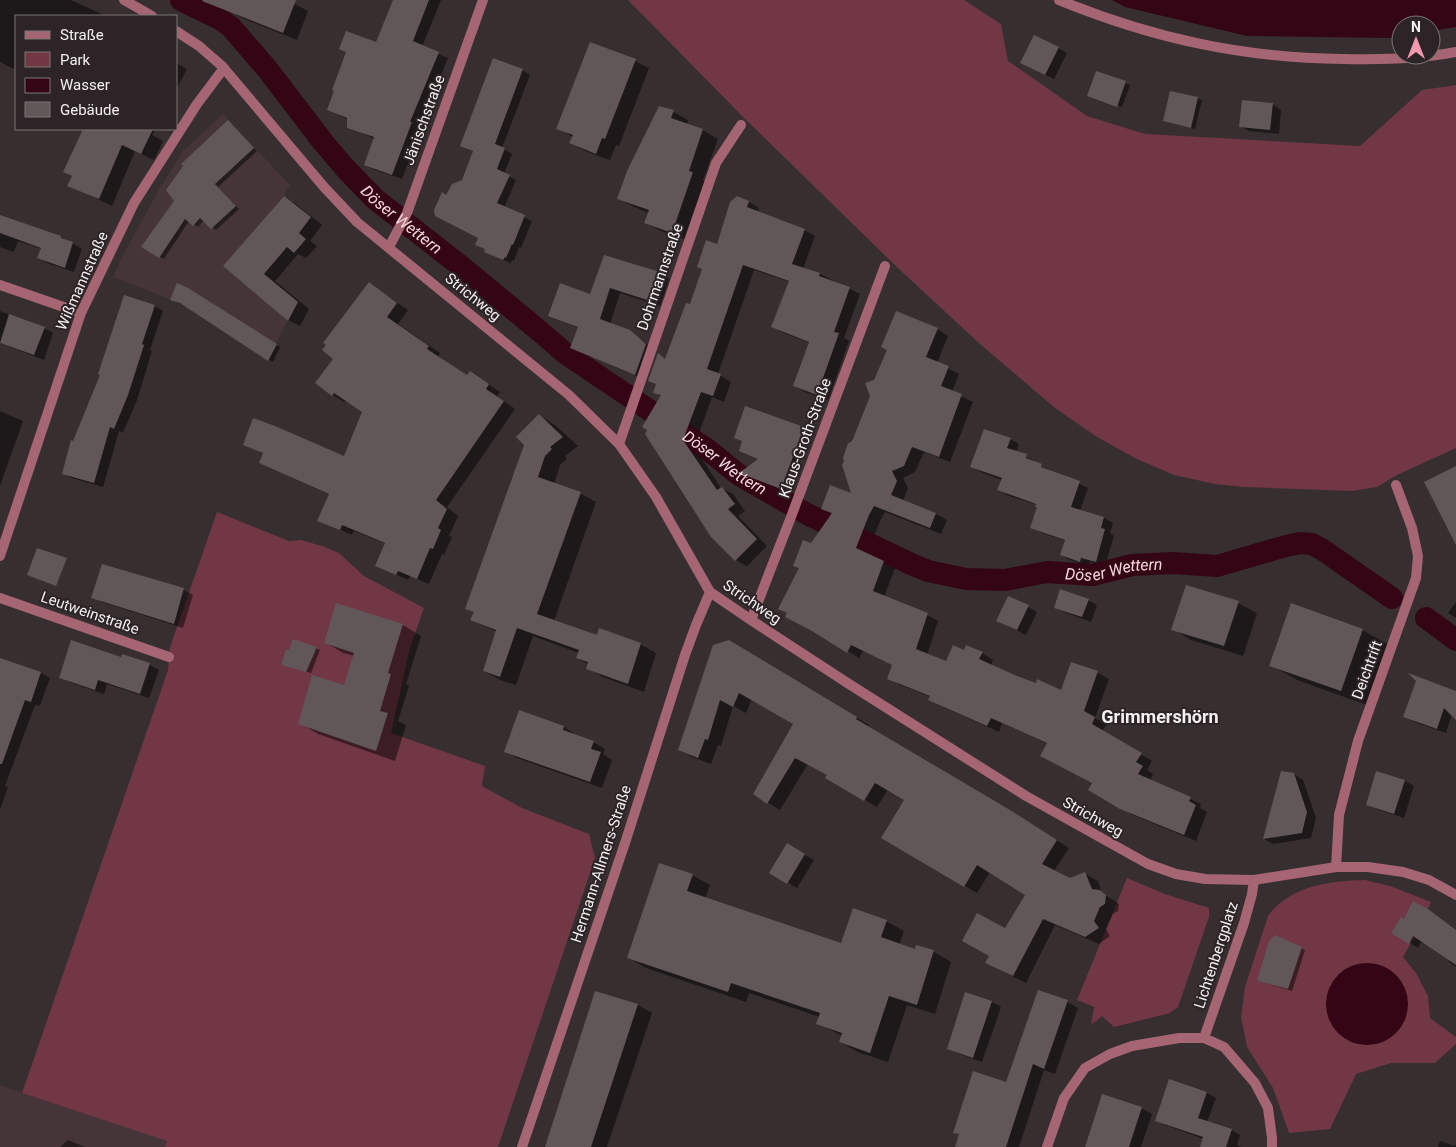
<svg xmlns="http://www.w3.org/2000/svg" width="1456" height="1147" viewBox="0 0 1456 1147" font-family="Roboto,sans-serif">
  <rect width="100%" height="100%" fill="#372e2f"/>
  <path fill="#453538" d="M223,114l67,71 -6,10 -32,38 12,40 34,29 -11,19 -19,40 -88,-58 -67,-26 10,-22 37,-67 23,-37z
    M0,1085l22,8 145,48 -2,6h-165z"/>
  <path fill="#713745" d="M628,0h336l37,24 7,37 79,55 58,18 215,12 62,-56 34,-5v363l-59,27 -20,12 -25,4 -109,-4 -28,-3 -41,-9 -37,-16 -40,-22 -42,-29 -75,-64 -80,-74 -154,-150z
    M217,512l72,29 12,-1 21,6 17,7 25,23 60,32 -14,40 -19,85 94,33 -3,20 40,22 67,26 6,24 -97,289h-333l2,-6 -145,-48 146,-423 2,-23z
    M1127,878l38,16 44,14v9l-31,90 -8,6 -56,14 -12,-11 -11,9 3,-18 -17,-7z
    M1365,880l25,6 41,16 -12,27 -16,28 13,16 12,23 2,22 26,19v7l-21,19h-44l-35,11 -26,55 -41,4 -16,-45 -26,-41 -6,-30 4,-30 23,-71c23,-31 62,-35 97,-36z"/>
  <path fill="#340514" d="M1112,0h344v27l-25,4v-6h-30v11l-11,2 -143,-2 -122,-29z
    M1326 1004a41 41 0 1 1 82 0a41 41 0 1 1-82 0Z"/>
  <path fill="#0007" d="M0,0h71l35,16h-90v54l-16,-8z
    M224,0h63l21,11 -11,29 -55,-22 -13,-8z
    M395,0h46l-19,47 26,11 -29,70 2,1 -19,50 -27,-9 -10,-6 10,-25 -27,-12v-7l-19,-10 48,-66z
    M1058,48l9,5 -13,26 -24,-11z
    M635,61l14,7 -30,78 -3,-1 -6,15 -25,-9 -14,-8 2,-6 -15,-9z
    M176,63l11,6 -11,21z
    M522,70l8,5 -28,73 10,6 -8,20 12,6 -12,28 28,13 -11,27 -2,-1 -5,14 -2,-1 -1,3 -18,-7 -7,-7 -6,-11 -33,-42 16,-15 11,-29 -12,-6z
    M1096,72l34,13 -8,22 -31,-11z
    M1197,98l5,2 -7,29 -31,-8z
    M1272,104l9,6 -2,24 -30,-3 -9,-5z
    M660,107l13,5 15,8 -1,5 16,5 15,9 -15,41 4,2 -20,58 -26,-9 -15,-8 3,-10 -15,-6 -15,-8z
    M228,122l29,29 -39,36 21,22 -23,21 -12,-10 -6,7 -9,-6 -25,38 -21,-12z
    M85,129h71l-4,6 11,6 -9,19 -19,-9 -23,55 -43,-21 4,-8 -9,-5z
    M285,198l11,6 26,21 -12,16 7,5 -11,12 -8,-4 -23,27 34,28 -9,17 -12,-6 -63,-54z
    M749,202l10,6 -1,4 46,18 11,6 -12,33 17,5 40,20 -16,44 5,3 -21,59 -23,-8 -11,-6 16,-43 -26,-10 -11,-6 17,-45 -36,-12 -36,104 13,8 -7,20 -12,-5 -18,50 27,41 12,6 12,17 -7,5 29,30 -20,20 -11,-6 -74,-164 -7,-4 3,-7v-30l8,4 51,-114z
    M0,216l61,21 21,12 -8,23 -27,-9 -9,-6 4,-8 -24,-8 -4,11 -14,-5z
    M605,256l54,17 10,6 -9,27 -40,-13 -10,31 20,8 26,18 -10,30 -64,-27 -11,-5 8,-20 -30,-13 42,-19z
    M369,284l39,26 -10,14 42,29 -2,3 30,20 14,4 18,12 -3,4 18,13 -68,98 11,9 -9,20 3,1 -8,18 -2,-1 -13,30 -19,-8 -2,4 -32,-15 10,-21 -32,-13 -2,4 -33,-15 11,-25 -70,-32 4,-9 -20,-10 101,14 19,-47 -18,-11 -2,2 -11,-7 -17,-12 19,-25z
    M193,292l87,55 -7,15 -89,-57 -9,-4z
    M125,296l30,10 8,5 -13,39 2,1 -15,49 -14,33 -4,-2 -16,56 -31,-9 -9,-5 38,-99z
    M0,311l44,17 9,5 -9,27 -44,-17z
    M937,329l11,7 -11,27 22,11 -7,18 21,10 -23,60 -26,-10 -9,20 -12,6 5,10 -5,13 33,13 11,6 -6,14 -56,-22 -5,9 -13,33 28,14 -11,29 43,18 11,6 -11,34 19,7 19,-11 17,2 11,7 -2,6 26,11 45,14 10,-28 26,10 11,6 -14,39 11,7 -4,6 50,30 -5,9 6,4 -3,7 51,23 -1,4 7,4 -11,29 -63,-26 -43,-26 3,-6 -45,-39 -46,-21 -3,9 -58,-26 -11,-6 1,-3 -31,-12 -11,-7 5,-13 -31,-14 -4,7 -79,-49 31,-64 22,-31 -11,-6 31,-13 -1,-51 19,-48 4,-15z
    M0,411l23,10 -23,65z
    M539,415l16,10 23,21 -13,10 2,3 -7,6 -6,19 26,9 16,9 -42,119 44,15 42,8 16,9 -12,39 -41,-15 -16,-9 1,-4 -11,-6 2,-5 -46,-17 -17,49 -16,-5 -16,-9 13,-39 -25,-12 3,-7 -8,-5z
    M804,428l5,3 -23,60 -45,-18 19,-14 -20,-8z
    M1010,439l9,5 -3,8 19,9 -1,2 54,25 -8,23 24,7 9,5 -3,10 4,3 -9,30 -15,-4 -1,4 -19,-6 -9,-5 5,-14 -26,-9 -9,-5 8,-20 -2,-2 -30,-10 -8,-5 3,-10 -21,-8 -9,-5z
    M103,565l81,25 9,5 -10,33 -81,-26 -9,-5z
    M1088,600l9,5 -6,17 -27,-10 -9,-5z
    M1456,602v16l-8,-5z
    M1238,603l19,10 -14,43 -52,-16 -18,-11z
    M1028,607l9,5 -11,23 -19,-10z
    M403,625l18,11 -15,48 3,2 -11,35 8,4 -11,36 -77,-27 -18,-11 45,-37 10,-30 -12,-3 -18,-11z
    M1362,630l27,15 -22,60 -70,-25 -26,-15z
    M728,641l141,84 -1,2 155,92 46,29 -15,23 16,8 15,-5 13,7 4,12 17,11 -1,7 -5,3 -7,15 4,7 -11,8 -44,-19 -29,58 -40,-20 40,-69 -36,-22 -13,21 -94,-55 23,-38 -18,-11 -11,18 -50,-30 1,-2 -20,-11 -28,46 -26,-16 40,-71 -42,-24 -6,14 -13,-7 -12,40 -3,-1 -7,19 -19,-7 -12,-7z
    M316,648l4,2 -9,23 -26,-8z
    M123,655l27,10 9,5 -10,28 -42,-14 -3,10 -35,-12 -9,-5 62,-19z
    M3,660l38,13 9,5 -10,28 -5,-1 -30,81 3,1 -8,23v-142z
    M1456,692v26l-4,-4 -6,19 -32,-11 -9,-6z
    M520,712l44,15 11,7v2l18,6 12,7 -2,5 9,6 -10,28 -85,-30 -11,-6z
    M1377,773l28,8 9,5 -10,32 -28,-9 -9,-5z
    M1294,774l9,6 13,38 -5,20 -38,6 -9,-5z
    M787,845l27,15 -17,28 -26,-15z
    M692,875l18,10 -5,14 137,46 44,-24 18,10 -5,14 17,6 1,-5 17,6 17,10 -16,52 -28,-9 -19,57 -30,-10 -18,-10 2,-6 -24,-13 2,-6 -71,-24 -3,9 -100,-34 -17,-10z
    M1437,916l19,14v37l-8,-6 2,-2 -28,-18 -4,7 -25,-15 11,-13z
    M1301,948l4,2 -13,41 -34,-10z
    M596,992l42,13 14,8 -45,134h-61z
    M992,1002l9,5 -19,55 -25,-9 -9,-5z
    M1067,1002l11,6 -23,66 -11,-4 -25,77h-63l4,-12 -5,-3 52,-49z
    M1170,1081l37,12 9,5 -9,24 24,8 9,5 -3,10 4,2h-40l3,-8 -39,-14 -9,-5z
    M1141,1108l11,6 -11,33h-55z
    M68,1140l17,7h-25z
    M1440,1141l15,5 1,-3v4h-18z"/>
  <g fill="none" stroke-linecap="round" stroke-linejoin="round">
    <g stroke="#340514" stroke-width="22">
      <path id="s1" d="M181,0l37,18 13,9 37,43 55,72 22,26 30,31 87,68 81,67 23,20 141,95 32,26 68,39 104,50 17,7 38,8 39,1 42,-8 46,3 39,-10 41,-2 44,3 69,-20 14,-3 12,1 11,6 69,48"/>
      <path d="M1426,618l30,22"/>
    </g>
  </g>
  <path fill="#615759" d="M203,0h93l-13,33 -81,-32z
    M393,0h36l-16,41 26,11 -29,70h2l-20,53 -28,-10 10,-28 -27,-9v-10l-20,-8 7,-19 -2,-1 14,-38 -7,-3 7,-18 30,11z
    M1034,35l25,12 -14,28 -25,-12z
    M590,42l46,17 -31,80 -3,-1 -6,16 -27,-11 4,-8 -17,-6z
    M493,58l30,11 -28,75 10,4 -8,21 13,6 -13,28 28,12 -12,30 -1,-1 -6,14 -1,-1 -2,3 -19,-8 1,-3 -10,-4 3,-7 -43,-22 -1,-6 8,-18 4,3 6,-11 10,-4 11,-29 -13,-5z
    M1096,71l30,10 -9,26 -30,-11z
    M1170,91l28,6 -7,31 -28,-7z
    M1242,100l31,3 -3,27 -31,-3z
    M659,106l15,4 -3,8 32,11 -14,42 4,1 -21,61 -28,-10 5,-13 -32,-11 10,-28z
    M228,120l26,28 -39,36 21,22 -25,23 -11,-11 -7,8 -8,-7 -26,39 -18,-11 33,-46 -8,-11 17,-24 -2,-2z
    M83,129h70l-12,25 -19,-9 -23,54 -32,-13 5,-10 -9,-4z
    M284,196l27,21 -12,16 7,6 -12,14 -7,-6 -23,27 34,28 -10,19 -65,-55z
    M737,196l12,5 -2,6 58,22 -13,35 28,9 -1,3 31,11 -16,45 5,1 -22,62 -24,-9 16,-44 -38,-15 18,-46 -46,-16 -36,104 14,5 -8,22 -12,-4 -18,48 34,50 5,-3 13,17 -7,5 29,30 -22,22 -24,-24 -66,-103 2,-4 -5,-3 19,-32 -8,-2 3,-9 -8,-3 10,-28 7,6 21,-56 4,1 12,-35 -5,-2 9,-27 11,4 13,-42z
    M0,215l61,21v2l12,4 -8,26 -28,-10 4,-10 -41,-15z
    M604,255l56,17 -10,29 -40,-13 -10,31 30,11 16,14 -11,31 -65,-27 8,-21 -30,-11 12,-33 30,11z
    M369,282l28,21 -10,14 42,29 -2,3 40,26 3,-4 19,13 -3,5 18,12 -68,99 11,9 -9,19 3,2 -8,19 -3,-1 -13,31 -19,-8 -2,4 -21,-9 10,-23 -43,-18 -2,5 -23,-9 12,-27 -70,-31 4,-10 -20,-8 10,-27 22,8 69,30 18,-44 -28,-19 -2,3 -17,-13 18,-24 -11,-9 4,-5 -3,-2z
    M177,283l11,5 89,56 -9,17 -88,-58 -10,-3z
    M124,295l31,10 -13,39 2,1 -16,50 -14,34 -4,-2 -16,56 -32,-9 9,-34 2,1 27,-66 -2,-1z
    M896,311l42,17 -12,29 23,9 -8,20 21,8 -23,63 -27,-10 -8,19 -12,5 5,10 -6,14 45,18 -6,15 -56,-22 -5,9 -13,33 28,13 -11,30 55,22 -12,36 30,12 7,-16 11,5 2,-5 17,7 -4,7 38,17 19,7 1,-4 24,11 10,-28 27,9 -14,40 11,6 -3,7 50,29 -6,9 7,4 -5,8 53,23 -2,4 7,4 -12,30 -64,-26 -32,-19 4,-7 -52,-27 7,-13 -56,-25 -4,8 -59,-26 2,-4 -43,-17 5,-14 -41,-20 -4,8 -35,-22 -27,-14 2,-4 -9,-4 21,-41 -6,-2 10,-26 8,3 21,-30 -11,-4 9,-24 21,8 -9,-28 2,-4 -1,-3 5,-15 3,-1 2,-3 17,-43 -5,-13 9,-3 13,-30 -6,-3z
    M9,314l36,13 -11,28 -34,-12z
    M745,406l59,21 -23,62 -42,-16 19,-14 -19,-8 3,-10 -8,-3z
    M539,414l24,23 -13,10 2,2 -7,7 -7,21 43,15 -44,122 60,21 2,-7 42,15 -13,41 -42,-15 2,-7 -12,-4 3,-8 -62,-22 -17,49 -17,-6 13,-41 -26,-10 4,-8 -9,-3 59,-164 -8,-8z
    M984,429l27,9 -4,10 20,6 -1,4 16,6 -1,3 39,14 -9,26 33,10 -3,11 4,1 -9,33 -15,-4 -1,4 -20,-7 5,-15 -35,-12 7,-21h-2l1,-3 -39,-14 5,-12 -32,-11z
    M1456,466v79l-32,-63z
    M37,548l30,10 -11,28 -29,-11z
    M102,564l82,24 -10,36 -83,-26z
    M1186,585l53,16 -15,45 -53,-16z
    M1060,589l29,10 -7,18 -28,-9z
    M1008,596l21,9 -12,25 -21,-9z
    M336,603l67,21 -15,49 3,1 -11,37 8,2 -12,38 -78,-27 14,-49 32,10 10,-32 -30,-10z
    M1291,603l72,26 -22,62 -72,-25z
    M293,639l24,8 -11,25 -25,-7 5,-16 3,1z
    M71,640l50,17 1,-3 28,9 -10,31 -42,-14 -3,10 -36,-12z
    M729,640l128,77 -1,2 154,91 47,30 -15,24 28,14 15,-6 7,17 8,1 6,5 -1,9 -5,3 -6,14 5,7 -14,9 -42,-18 -30,57 -28,-13 4,-7 -27,-15 15,-28 28,15 20,-33 -48,-30 -13,22 -83,-49 23,-38 -29,-17 -11,18 -39,-23 2,-3 -32,-17 -28,46 -14,-10 40,-70 -54,-31 -6,14 -13,-7 -12,40 -3,-1 -7,19 -20,-8 35,-105z
    M0,658l41,14 -10,30 -6,-2 -23,64h-2z
    M1408,673l48,18v29l-12,-12 -7,21 -34,-12 13,-36z
    M519,710l45,16 -1,4 31,11 -3,8 10,3 -11,30 -86,-30z
    M1281,771l13,2 13,39 -5,21 -39,6z
    M1376,771l29,9 -11,34 -28,-9z
    M787,843l18,11 -18,30 -18,-11z
    M659,863l34,11 -6,17 154,52 12,-35 34,12 -6,17 34,12 1,-4 18,5 -17,55 -28,-9 -19,57 -31,-11 3,-9 -26,-9 4,-11 -89,-30 -3,9 -101,-34z
    M1413,901l15,8 28,21v35l-43,-29 -4,8 -18,-11 10,-16 3,2z
    M1275,935l27,12 -14,42 -31,-8 12,-40z
    M1038,990l30,10 -24,69 -11,-5 -27,83h-51l4,-13 -6,-1 20,-62 33,11z
    M595,991l43,13 -47,143h-46z
    M965,992l27,9 -19,57 -26,-9z
    M1169,1079l38,13 -9,26 34,11 -6,18h-26l3,-10 -48,-16z
    M1102,1094l40,13 -13,40h-44z"/>
  <g fill="none" stroke-linecap="round" stroke-linejoin="round">
    <path stroke="#a56573" stroke-width="10" d="M1059,0c93,38 183,58 284,59 37,1 76,0 113,-7"/>
    <path stroke="#a56573" stroke-width="10" d="M124,0l28,16
      M176,31l23,15 23,20 102,121 33,35 212,173 50,49 37,53 54,95 41,28 98,64 177,112 122,68 28,10 29,5 49,1 82,-13h32l35,5 26,8 27,15
      M389,247l18,-34 76,-213
      M0,285l81,28
      M619,444l97,-281 25,-38
      M0,556l81,-243 53,-110 63,-99 27,-36
      M0,598l169,59
      M751,620l40,-103 94,-251
      M1336,867l3,-52 19,-74 58,-163 2,-22 -6,-28 -16,-43
      M1204,1038l40,-115 8,-29 2,-14
      M522,1147l104,-307 59,-185 11,-30 14,-33
      M1047,1147l17,-49 21,-30 25,-14 22,-8 47,-8h25l20,9 31,36 13,25 4,30v9"/>
  </g>
  <g text-anchor="middle" stroke-width="4" stroke-linejoin="round" paint-order="stroke">
    <g font-size="15" fill="#f6f0f1" stroke="#2c2426">
      <text transform="translate(424 120) rotate(-70)" y="5">Jänischstraße</text>
      <text transform="translate(660 277) rotate(-71)" y="5">Dohrmannstraße</text>
      <text transform="translate(82 281) rotate(-66)" y="5">Wißmannstraße</text>
      <text transform="translate(473 297) rotate(39)" y="5">Strichweg</text>
      <text transform="translate(805 438) rotate(-70)" y="5">Klaus-Groth-Straße</text>
      <text transform="translate(752 602) rotate(34)" y="5">Strichweg</text>
      <text transform="translate(90 613) rotate(19)" y="5">Leutweinstraße</text>
      <text transform="translate(1367 670) rotate(-70)" y="5">Deichtrift</text>
      <text transform="translate(1093 817) rotate(29)" y="5">Strichweg</text>
      <text transform="translate(601 864) rotate(-72)" y="5">Hermann-Allmers-Straße</text>
      <text transform="translate(1216 955) rotate(-72)" y="5">Lichtenbergplatz</text>
    </g>
    <g font-size="16" font-style="italic" fill="#f4d8dd" stroke="#2c2426">
      <text dy="6" stroke="none"><textPath href="#s1" startOffset="315">Döser Wettern</textPath></text>
      <text dy="6" stroke="none"><textPath href="#s1" startOffset="720">Döser Wettern</textPath></text>
      <text dy="6" stroke="none"><textPath href="#s1" startOffset="1139">Döser Wettern</textPath></text>
    </g>
    <g font-size="18" font-weight="bold" fill="#f6f0f1" stroke="#2c2426">
      <text x="1160" y="723">Grimmershörn</text>
    </g>
  </g>
  <rect x="15" y="15" width="162" height="115" fill="#2c2426" stroke="#7d7677"/>
  <rect x="25" y="31" width="25" height="8" fill="#a56573" stroke="#7d7677"/>
  <text x="60" y="40" font-size="15" fill="#f6f0f1">Straße</text>
  <rect x="25" y="52" width="25" height="15" fill="#713745" stroke="#7d7677"/>
  <text x="60" y="65" font-size="15" fill="#f6f0f1">Park</text>
  <rect x="25" y="78" width="25" height="15" fill="#340514" stroke="#7d7677"/>
  <text x="60" y="90" font-size="15" fill="#f6f0f1">Wasser</text>
  <rect x="25" y="102" width="25" height="15" fill="#615759" stroke="#7d7677"/>
  <text x="60" y="115" font-size="15" fill="#f6f0f1">Gebäude</text>
  <g transform="translate(1416 40)"><circle r="24" fill="#2c2426" stroke="#7d7677"/>
  <path d="M0-4L9 19L0 12L-9 19Z" fill="#f29aad"/>
  <text y="-8" font-size="14" font-weight="bold" text-anchor="middle" fill="#f6f0f1">N</text>
  </g>
</svg>
